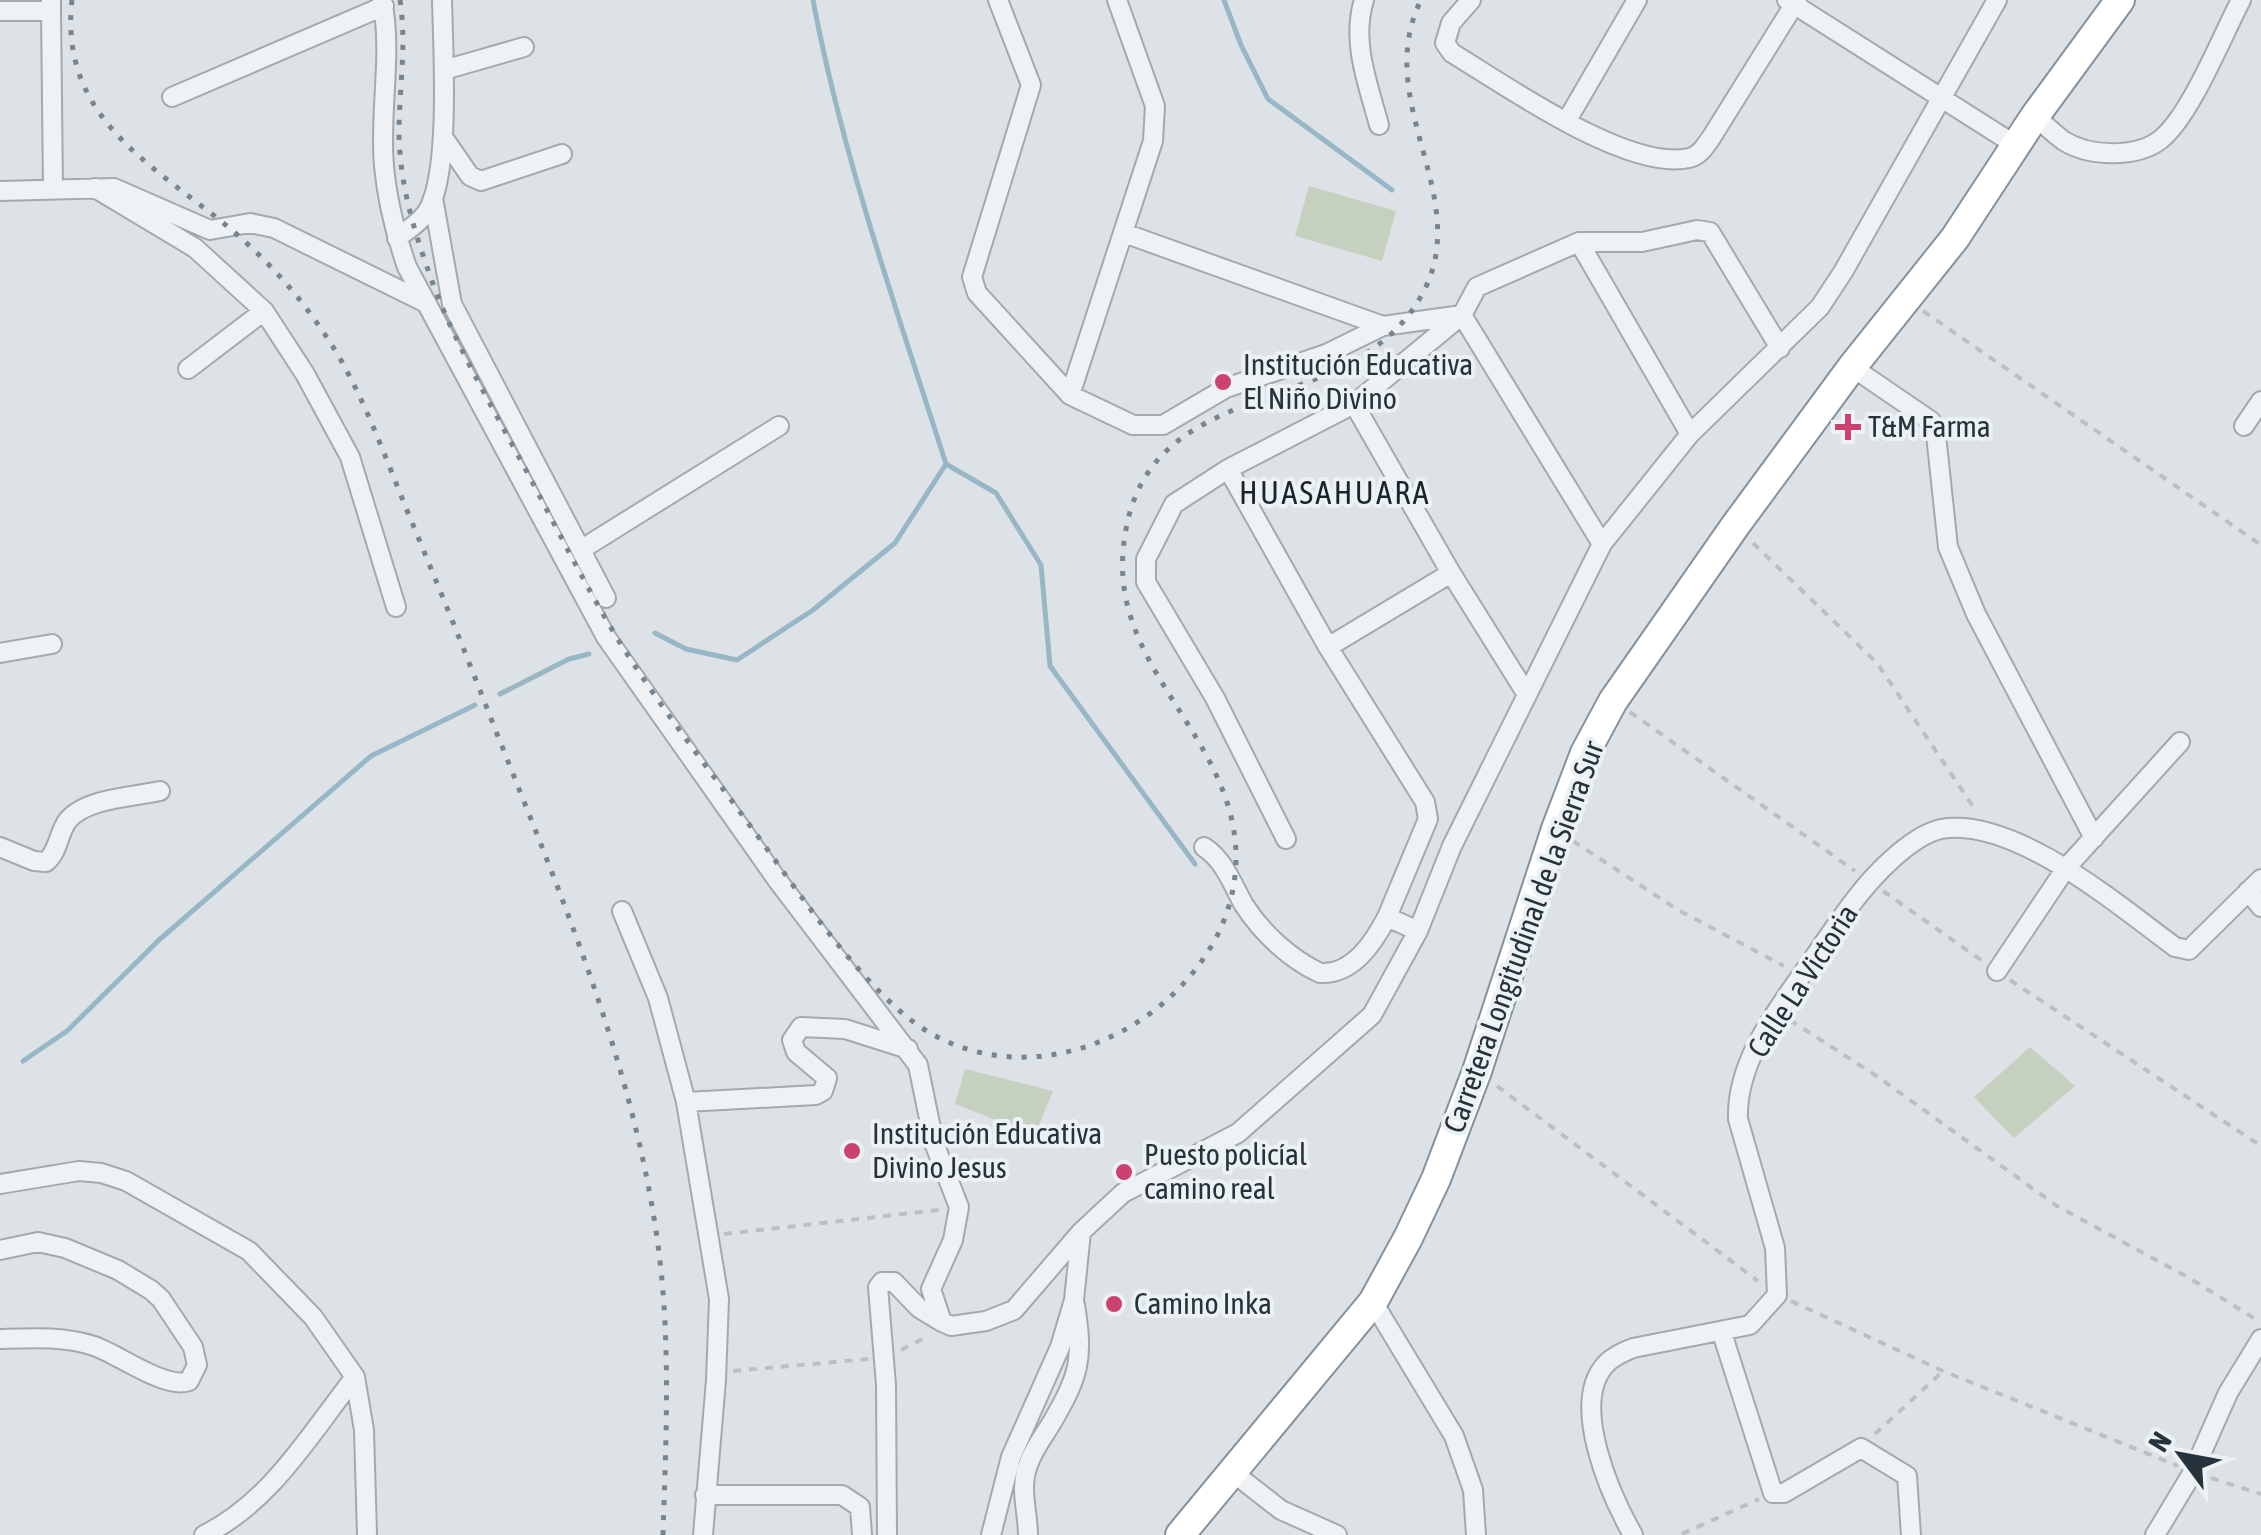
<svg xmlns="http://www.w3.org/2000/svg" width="2261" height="1535" viewBox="0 0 2261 1535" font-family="'Asap Condensed',sans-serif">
  <rect width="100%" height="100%" fill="#dde2e6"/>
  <path fill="#c6d0be" d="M1309,186l87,25 -14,50 -87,-25z
    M2030,1047l45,39 -61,52 -40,-41z
    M965,1069l88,22 -18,44 -80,-31z"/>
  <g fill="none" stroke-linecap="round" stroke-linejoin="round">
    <path stroke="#98b7c6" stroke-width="5" d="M813,0c30,159 84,310 133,464l50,29 45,72 9,101 145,198
      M1224,0l17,45 27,54 124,91
      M655,633l31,16 51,11 76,-50 82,-67 51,-79
      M500,694l69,-35 20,-5
      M23,1061l44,-30 92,-91 212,-184 104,-51"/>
    <defs>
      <path id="minor" d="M382,0c11,54 -3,112 2,166 3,34 12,69 23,101l199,370 172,244 140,184 16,78 25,64 -6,33 -22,49 11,33 9,4 35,-5 28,-11 67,-78 42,-39 115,-60 134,-118 46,-84 34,-85 150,-302 88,-110 130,-127 23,-35 154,-272
        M998,0l33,85 -59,192 5,16 93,102 63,30h30l63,-37 100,-34 57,-28
        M1364,0c-13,42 4,84 15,125
        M1471,0l-20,23 -6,20 7,10c53,32 176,119 237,105 11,-2 16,-12 22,-20l86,-138
        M1787,0l230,146
        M0,11h51v-11
        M51,11l2,178
        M444,70l80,-23
        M172,97l212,-91
        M2035,116c9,8 19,18 29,25 26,16 72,17 96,-1 30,-23 62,-104 81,-140
        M1566,122l71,-122
        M443,137l27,39 11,5 81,-27
        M95,188l100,60 69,63 41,63 45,83 46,150
        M0,191l114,-3 96,42 40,-7 24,5 150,74
        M433,198l19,106 154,294
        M1124,233l259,93 79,-11
        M397,238c11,-8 22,-15 30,-26 24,-38 16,-164 15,-212
        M1579,242l111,192
        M1462,315l140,229
        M1852,367l79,54 5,14 12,112 28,67 118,224
        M188,369l76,-58
        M1070,395l83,-254 2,-35 -38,-106
        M1354,404l97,169 75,120
        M2244,426l17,-25
        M1228,469l100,178 97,155 3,17 -41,98 31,14
        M582,549l197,-123
        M1328,647l123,-74
        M0,653l52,-9
        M1286,839l-71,-141 -69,-116v-23l28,-55 54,-35 126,-65 108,-89 15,-28 102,-45h63l55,-12 13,2 70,116
        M0,847l34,14 12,1c13,-11 12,-29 22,-42 19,-22 65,-23 92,-29
        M1204,847c21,14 28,37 40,58 18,28 46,54 76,68 33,2 54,-31 67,-56
        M2248,891l13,16
        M622,911l36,87 28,104 33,197 -3,81 -13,155
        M1997,971l69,-103 114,-126
        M686,1102l130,-7 7,-4 4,-13 -31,-26 -4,-12 9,-13 44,2 63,20
        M0,1184l79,-13 22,2 25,8 123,70 64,66 42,60 9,53 3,105
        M0,1250l38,-8 27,6 53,22 33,20 10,9 32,48 4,18 -8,16c-23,9 -71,-27 -95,-35 -31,-10 -62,-8 -94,-7
        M1373,1302l81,134 19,54 3,45
        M1722,1333l51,160h11l77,-45 46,28 4,59
        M1231,1471l50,39 56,25
        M705,1495h137l18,12 2,28
        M204,1535c67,-33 106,-101 151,-158
        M887,1535l-1,-150 -8,-98 4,-5h12l25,26 23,14
        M991,1535l20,-78 49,-110 14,-47 7,-68
        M1028,1535c0,-24 -9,-46 0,-70 5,-15 15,-28 23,-41 28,-48 33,-64 24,-119
        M1633,1535c-22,-39 -64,-132 -27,-171 7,-8 18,-12 27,-16l117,-23 27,-30 -2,-47 -37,-129c-2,-58 40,-110 72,-156 25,-35 48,-73 80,-102 13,-12 33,-28 51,-32 73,-13 178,77 234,118l14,3 72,-71
        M2155,1535l38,-63 35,-79 33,-54"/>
      <path id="highway" d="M1180,1535l193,-233 35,-64 28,-59 41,-108 79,-242 29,-76 28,-52 122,-175 117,-159 103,-129 80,-122 85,-116"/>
    </defs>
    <use href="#minor" stroke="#a2aab0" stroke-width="22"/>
    <use href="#highway" stroke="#84929d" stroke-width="32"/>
    <path stroke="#bbc0c5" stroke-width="4" stroke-dasharray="8 8" stroke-linecap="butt" d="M1923,311l338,234
      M1753,543l124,120 99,148
      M1630,712l225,159
      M1573,841l105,69 106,56
      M1883,891l98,69
      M2010,980l251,166
      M1790,1020l88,57 179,129 134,73 66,41
      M1497,1086l261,195
      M724,1234l215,-24
      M1791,1301l152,70 235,95
      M901,1350l27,-14
      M733,1371l135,-12
      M1875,1434l66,-61
      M2211,1478l50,16
      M1682,1534l77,-35"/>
    <use href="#minor" stroke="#eff2f5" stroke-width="18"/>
    <use href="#highway" stroke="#fff" stroke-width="28"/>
    <path stroke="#768590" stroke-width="5" stroke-dasharray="5 10" stroke-linecap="butt" d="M72,0c-13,117 78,163 155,226 47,39 85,84 115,136 25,45 43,94 62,141 26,63 52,126 77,190 70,180 151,359 177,552 13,96 8,193 5,290
      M400,0c7,45 -1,89 -1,134 1,46 12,87 27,130 21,64 55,123 87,182 36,66 69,135 109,200 43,68 93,131 140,196 41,57 108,156 168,191 98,56 222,9 279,-83 17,-27 26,-57 27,-89 2,-121 -122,-188 -113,-308 13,-186 222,-126 297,-255 58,-98 -50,-194 1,-298"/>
  </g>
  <g fill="#cb4270" stroke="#ecf1f4" stroke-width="4">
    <circle cx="1223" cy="382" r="10"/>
    <path d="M1843 412h10v10h10v10h-10v10h-10v-10h-10v-10h10z"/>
    <circle cx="852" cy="1151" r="10"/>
    <circle cx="1124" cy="1172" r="10"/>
    <circle cx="1114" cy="1304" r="10"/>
  </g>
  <g text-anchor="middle" stroke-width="8" stroke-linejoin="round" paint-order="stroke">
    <g font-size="30" fill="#26333c" stroke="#ecf1f4" text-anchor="start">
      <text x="1243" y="375">Institución Educativa<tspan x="1243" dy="34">El Niño Divino</tspan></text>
      <text x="1868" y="437">T&amp;M Farma</text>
      <text x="872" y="1144">Institución Educativa<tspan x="872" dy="34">Divino Jesus</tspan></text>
      <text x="1144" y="1165">Puesto policíal<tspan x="1144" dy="34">camino real</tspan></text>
      <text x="1134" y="1314">Camino Inka</text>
    </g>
    <g font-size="30" fill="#26333c" stroke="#ecf1f4">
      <text transform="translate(1524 937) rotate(-70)" y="10">Carretera Longitudinal de la Sierra Sur</text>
      <text transform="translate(1803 981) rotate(-57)" y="10">Calle La Victoria</text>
    </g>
    <g font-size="32" letter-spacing="2.5" fill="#19232d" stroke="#ecf1f4">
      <text x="1335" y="504">HUASAHUARA</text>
    </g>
  </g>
  <g transform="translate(2181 1455) rotate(302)" stroke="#ecf1f4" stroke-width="8" paint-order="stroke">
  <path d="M0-8L18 38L0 25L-18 38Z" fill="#26333c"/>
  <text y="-15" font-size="28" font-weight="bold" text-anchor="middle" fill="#26333c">N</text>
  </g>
</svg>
